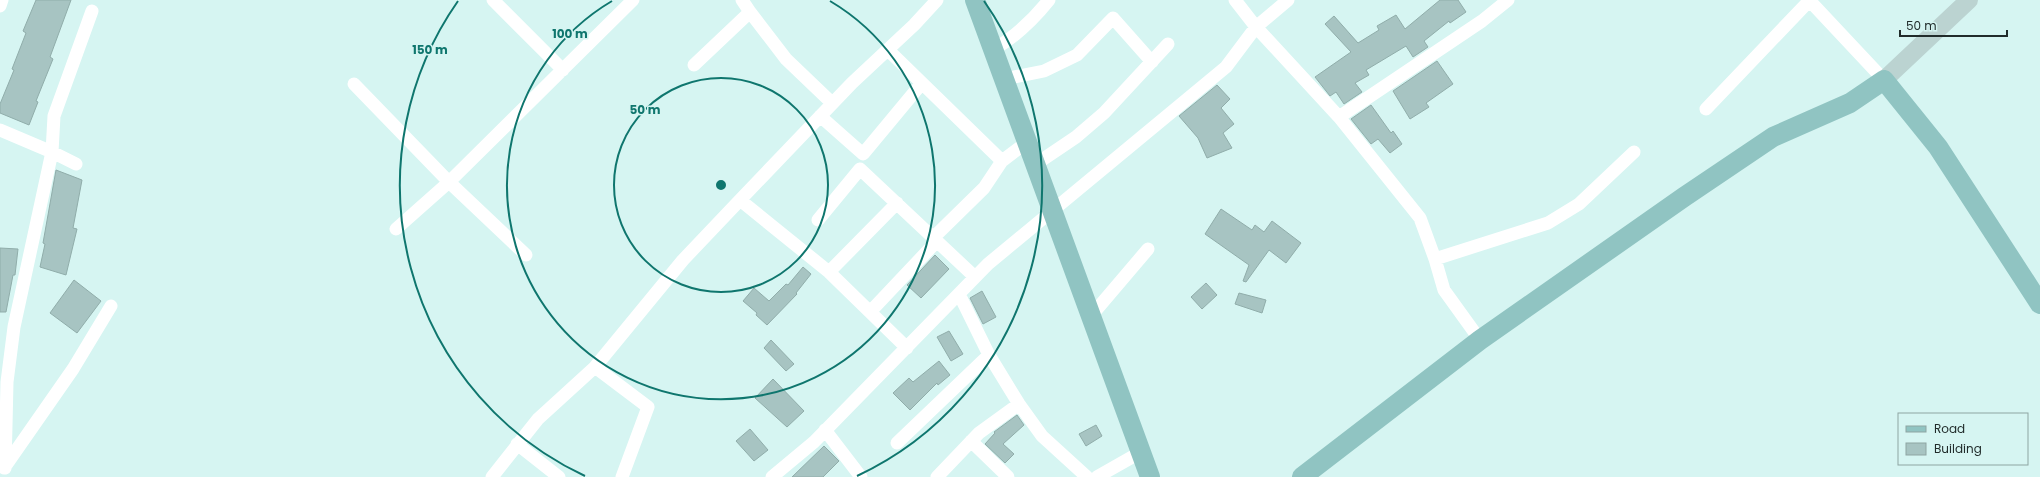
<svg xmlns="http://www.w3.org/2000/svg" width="2040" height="477" viewBox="0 0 2040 477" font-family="Poppins,sans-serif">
  <rect width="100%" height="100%" fill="#d6f5f2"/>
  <path fill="#a7c4c2" stroke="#90adaa" d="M36,0h35l-21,57 3,2 -17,42 2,1 -9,23 -29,-12v-9l14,-34 -2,-1 14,-36 -3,-2z
    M1440,0h18l8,12 -16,11 -1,-2 -25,20 4,6 -15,10 -7,-11 -40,24 3,5 -14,8 7,9 -18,12 -8,-12 -6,4 -15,-19 36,-25 -26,-28 9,-8 24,27 21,-13 -2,-4 19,-11 9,14z
    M1437,61l16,23 -27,19 3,4 -19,12 -17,-28z
    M1217,85l13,14 -9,9 13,16 -11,9 9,15 -25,10 -9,-20 -19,-22z
    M1371,105l20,28 2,-2 9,13 -12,9 -12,-14 -7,5 -20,-25z
    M56,170l26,10 -9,48 4,1 -11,46 -26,-8 5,-23 -2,-1z
    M1221,209l31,21 3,-5 9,7 8,-11 29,22 -15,20 -17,-13 -23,32 -3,-1 6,-16 -44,-31z
    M0,248l18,1 -3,26h-2l-7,37h-6z
    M935,255l14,14 -28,29 -14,-13z
    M803,267l8,7 -15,19 1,1 -30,31 -11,-10 1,-2 -14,-12 11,-13 15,13 17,-17 2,1z
    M74,280l27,21 -24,32 -27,-20z
    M1206,283l11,12 -15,14 -11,-12z
    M982,291l14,26 -13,7 -13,-26z
    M1239,293l27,7 -4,13 -27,-9z
    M949,331l14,23 -12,7 -14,-24z
    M771,340l23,24 -8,7 -22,-23z
    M939,361l11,14 -12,10 -1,-2 -27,27 -17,-17 16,-15 4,4z
    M773,379l31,32 -17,16 -32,-29z
    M1017,415l7,10 -21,19 11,10 -9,9 -20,-19 10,-11 -1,-1z
    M1096,425l6,11 -16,10 -7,-12z
    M750,429l18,21 -14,11 -18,-20z
    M824,446l15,15 -16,16h-31z"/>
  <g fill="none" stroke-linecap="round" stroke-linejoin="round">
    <path stroke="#fff" stroke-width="13" d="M493,0l70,70
      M1235,0l21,27 83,90 81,101 15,41 113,-36 31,-19 55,-52
      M1809,0l75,80
      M0,6l2,-6
      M750,12l36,47 46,44
      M888,50l114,111
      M993,50c22,-13 40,-30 56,-50
      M694,65l56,-53 -8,-12
      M1004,79l40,-8 33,-16 36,-37 39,44
      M354,84l95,98 77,73
      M1706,109l104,-109
      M820,116l43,38 59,-71
      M1339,117l143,-96 26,-21
      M0,130l52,22 24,12
      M1036,164l40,-27 28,-24 64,-69
      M740,200l89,72 78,76
      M818,220l42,-51 115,108
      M396,229l53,-47 184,-182
      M933,238l51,-50 18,-27 25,-19
      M1435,259l9,31 36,50
      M829,272l68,-69
      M959,294l30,61 30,49 23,32 45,41
      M870,312l67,-71
      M1091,316l57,-67
      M595,367l53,40 -26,70
      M825,430l36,47
      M971,441l37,36
      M897,443l92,-88
      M517,444l42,33
      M0,466l5,2 2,-86 7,-55 38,-175 2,-36 38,-105
      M4,468l69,-99 38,-63
      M492,477l46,-58 57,-52 88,-107 57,-60 112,-117 62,-58 23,-25
      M772,477l42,-35 174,-178 238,-197 30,-40 32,-27
      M937,477l42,-44 40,-29
      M1097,477l44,-25"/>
    <path stroke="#bbd3d1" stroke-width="18" d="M1884,80l85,-80"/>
    <path stroke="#90c4c2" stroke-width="20" d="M975,0l175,477
      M1302,477l178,-137 204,-143 89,-60 77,-34 34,-23 54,67 102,157"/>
  </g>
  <g fill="none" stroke="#0f766e" stroke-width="2">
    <circle cx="721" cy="185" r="107"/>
    <path d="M830 1A214 214 0 1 1 612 1"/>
    <path d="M585 476A321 321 0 0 1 458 1M984 1A321 321 0 0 1 857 476"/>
  </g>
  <circle cx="721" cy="185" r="6" fill="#0f766e" stroke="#d6f5f2" stroke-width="2"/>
  <g font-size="12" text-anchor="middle" font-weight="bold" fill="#0f766e" stroke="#d6f5f2" stroke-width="3" stroke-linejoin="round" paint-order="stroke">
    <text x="570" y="38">100 m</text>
    <text x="430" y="54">150 m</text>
    <text x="645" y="114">50 m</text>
  </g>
  <rect x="1898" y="413" width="130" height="52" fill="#d6f5f2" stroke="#8ea5a2"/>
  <rect x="1906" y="426" width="20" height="6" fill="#90c4c2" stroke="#8ea5a2"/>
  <text x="1934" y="433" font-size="12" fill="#212c2b">Road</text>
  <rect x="1906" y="443" width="20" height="12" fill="#a7c4c2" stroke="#8ea5a2"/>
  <text x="1934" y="453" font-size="12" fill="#212c2b">Building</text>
  <path d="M1900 30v6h107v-6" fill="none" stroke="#212c2b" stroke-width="2"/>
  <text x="1906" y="30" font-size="12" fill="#212c2b" stroke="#d6f5f2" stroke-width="3" paint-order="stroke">50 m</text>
</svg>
